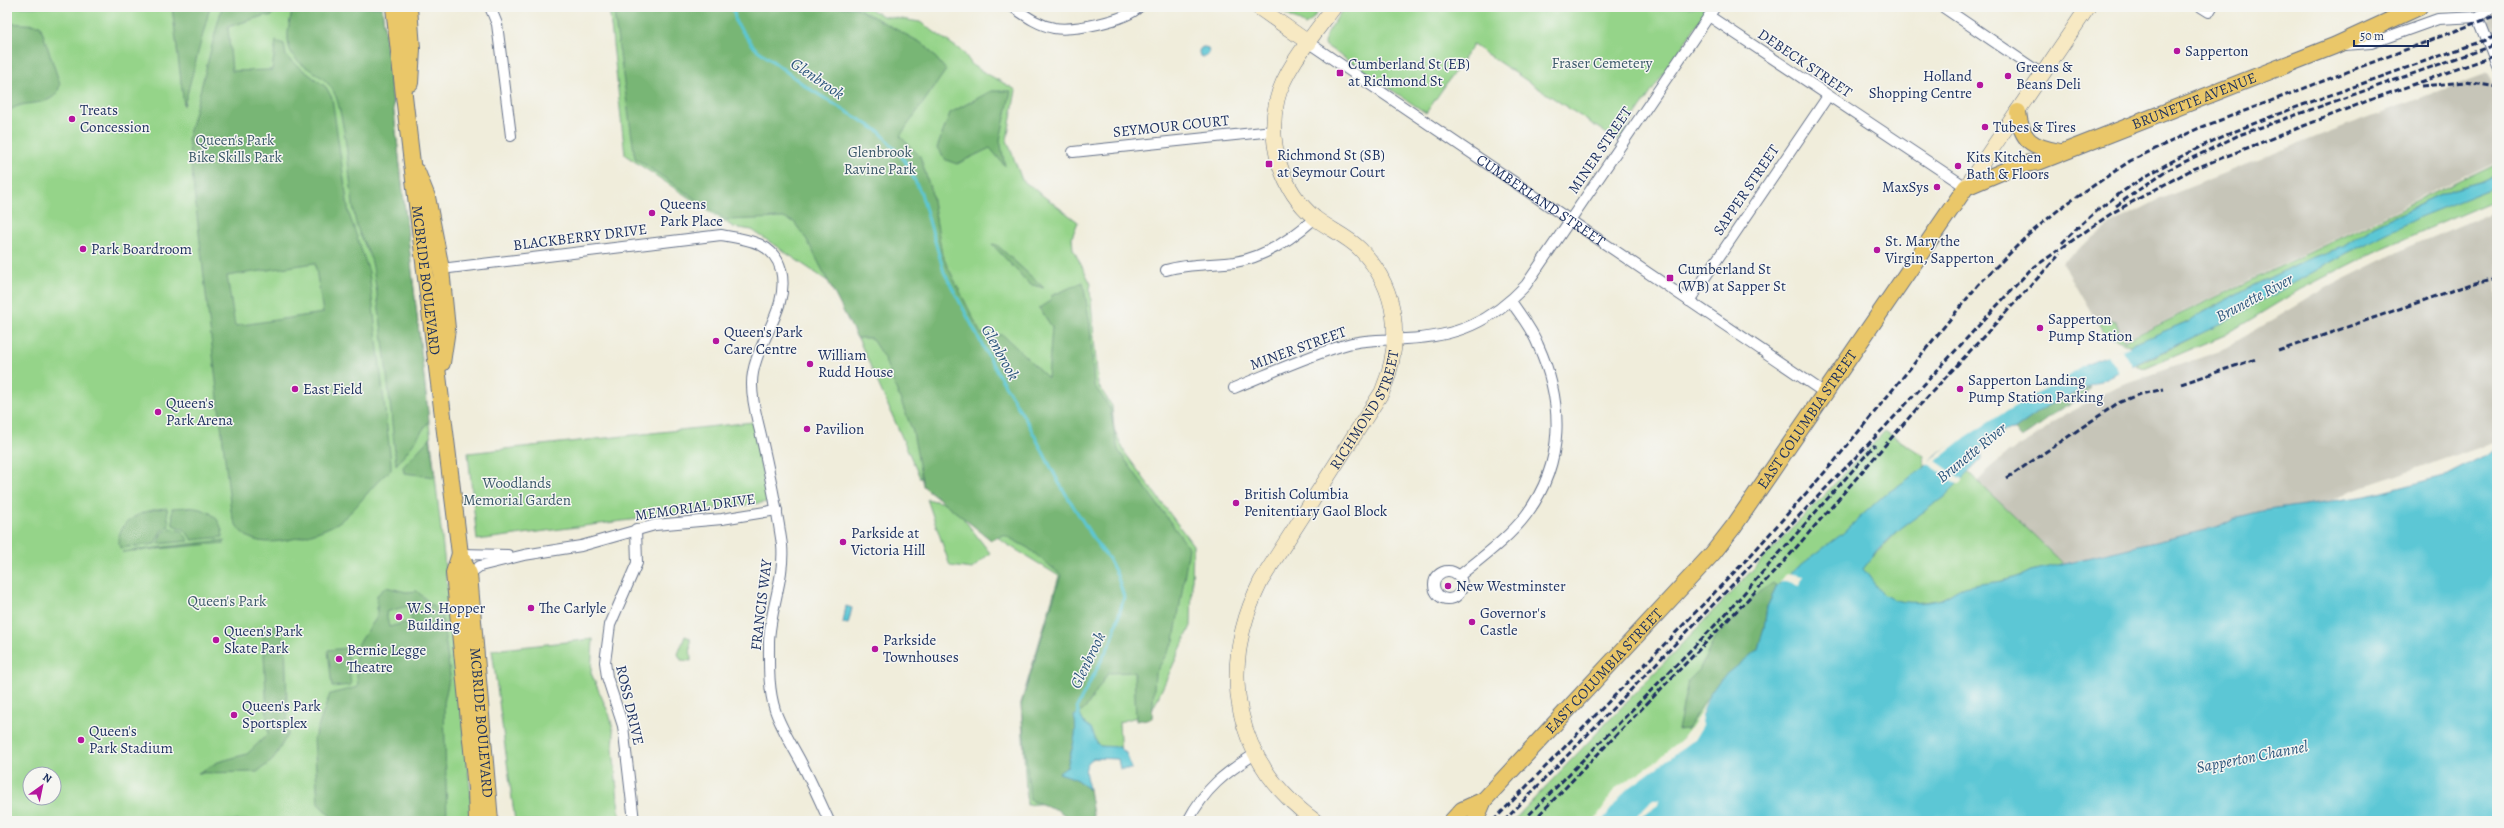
<svg xmlns="http://www.w3.org/2000/svg" width="2504" height="828" viewBox="0 0 2504 828" font-family="Alegreya,serif">
  <rect width="100%" height="100%" fill="#f6f6f2"/>
  <filter id="ink" filterUnits="userSpaceOnUse"><feTurbulence type="fractalNoise" baseFrequency=".025" numOctaves="2"/><feDisplacementMap in="SourceGraphic" scale="8" xChannelSelector="R" yChannelSelector="G"/><feConvolveMatrix kernelMatrix="1 2 1 2 8 2 1 2 1" color-interpolation-filters="sRGB"/></filter>
  <filter id="wash" filterUnits="userSpaceOnUse"><feTurbulence type="fractalNoise" baseFrequency=".012" numOctaves="4" result="noise"/><feDisplacementMap in="SourceGraphic" scale="16" xChannelSelector="R" yChannelSelector="G"/><feGaussianBlur stdDeviation="0.9" result="paint"/><feColorMatrix in="noise" values="0 0 0 0 0 0 0 0 0 0 0 0 0 0 0 0 0 1.4 0 .05"/><feComposite in="paint" operator="in"/></filter>
  <g filter="url(#wash)">
    <rect width="100%" height="100%" fill="#f0eddb"/>
    <path fill="#c6c5b8" d="M2497,9v39l-11,-24z
      M2488,73l9,19v69l-375,180 -6,-19 -22,-5 -32,-55 46,-36 52,-27 171,-68z
      M2497,210v231l-147,50 -17,9 -95,17 -19,10 -154,38 -87,-83 9,-12 22,-18 26,-15 30,-23 53,-28 102,-35 108,-64 78,-39z"/>
    <path fill="#95d489" stroke="#588274" fill-rule="evenodd" d="M7,7h375l89,788v26h-464zM30,774h24v24h-24z
      M609,7h258l16,9 37,6 43,30 10,14 43,24 -9,50 15,40 56,42 -6,15 1,12 18,35 -1,5 8,96 14,21 2,23 11,24 68,92 -2,81 -40,87 -32,9 2,35 -43,2 1,41 -52,5 -6,-102 38,-127 -54,-33 -85,-65 -85,-192 -83,-56 -19,-3 -108,-72z
      M1274,7h47l-10,14 -6,4z
      M1344,7h365l-91,134 -145,-96 -47,68 -101,-68 1,-10z
      M2497,163v11l-14,7 -32,9 -77,36 -31,21 -32,11 -65,31 -60,33 -55,24 -27,-12 -10,-17 22,5 8,19z
      M2497,186v13l-123,53 -75,38 -74,45 -81,34 -9,-3c96,-45 185,-102 280,-148 26,-12 55,-21 82,-32z
      M753,422l15,80 -291,38 -9,-87z
      M1885,431l39,25 1,12 18,-11 -250,272 -97,92h-83z
      M1968,472l97,93 -34,6 -9,5 -36,9 -17,1 -30,14 -115,15 52,-65 -7,11 32,-33z
      M927,499l26,6 37,48 -18,16 -22,-3z
      M685,636l5,2 1,23 -10,-1 -3,-6z
      M593,639l-2,34 19,43 4,19 -1,13 7,73h-105l-23,-171z"/>
    <path fill="#78b675" stroke="#4a726a" fill-rule="evenodd" d="M172,7h38l-26,99z
      M222,7h53l-4,10 -5,-2 -38,12 4,44 40,-1 4,-29 8,3 2,12 5,5 35,26 6,11 17,116 20,58 22,190v8c-20,14 -32,38 -52,52 -17,11 -64,25 -84,18 -14,-4 -21,-16 -24,-29l-43,-373zM315,263l8,50 -88,13 -8,-50z
      M293,7h89l47,414 -18,26 -15,18c-6,-66 -13,-132 -23,-198 -3,-17 -15,-31 -18,-48 -6,-38 -7,-79 -17,-116 -10,-38 -48,-30 -50,-63 -1,-11 3,-23 5,-33z
      M613,7h242l70,38 21,25 -46,66 20,20 12,38 10,61 39,79 22,1 45,43 4,-51 -13,-19 11,-7 1,-5 32,-14 7,42 4,61 16,23 8,42 71,98 -15,93 -19,33 -3,44 -16,3 -2,-49 -26,1 -23,36 -10,7c4,16 -4,35 -8,51l-7,6 14,5 15,11 5,32h-22l-14,-11 -28,-10 -9,-95 40,-130 -33,-27 -24,-13 -13,5 -68,-54 -10,-54 -29,-74 -13,-20h-14l-50,-98 -13,-18 -11,-4 -57,2 -91,-62z
      M7,23l33,2 20,59c-5,29 -40,11 -53,30z
      M991,91h20l-11,49 5,26 -15,-18 -33,16 -11,-4 -9,-12 13,-35z
      M7,162l3,26 -3,37z
      M992,244l5,1 47,43 -15,-4z
      M2090,387c-7,13 -19,15 -31,23 -13,10 -24,20 -38,28l-7,-8 33,-24z
      M430,438l5,39 -31,-4 -1,-6z
      M167,508l2,18 -8,5 -6,13 -35,4c-8,-27 25,-39 47,-40z
      M172,508c25,-2 48,0 51,29l-31,3 -7,-10 -12,-5z
      M170,528l12,3 7,10 -31,3 3,-10z
      M224,540v3l-102,9z
      M1773,583l4,3 -10,21 -3,21 -6,21 -50,48 -21,32 -9,1 10,-49 11,-11 16,-32 44,-46z
      M386,587l20,5 11,-1 25,24 8,60 -6,28 3,118h-111l-18,-17 -4,-66 16,-44 28,-7 -3,-38 22,-32v-22zM408,606l4,15 -23,6 -3,-15z
      M274,625l11,15 3,94 -15,26 -16,12 -59,1 20,-11 29,-8 21,-20 -5,-100z
      M347,648l4,37 -19,2 -4,-37z"/>
    <path fill="#5cc7d5" stroke="#3c7b9a" d="M1199 52a5 5 0 1 1 10 0a5 5 0 1 1-10 0Z
      M2497,174v12l-80,32 -70,35 -126,71 -174,82 -33,24 -12,1 -22,18 1,11 -37,37 -43,31 -22,21 -16,20c7,7 12,18 19,24 12,11 41,11 56,7 10,-2 18,-12 30,-14 22,-4 43,-4 63,-15l188,-44 19,-10 24,-6 105,-15 80,-21 50,-26v372h-901l11,-17 78,-65 16,-23 7,-19 11,-16 39,-32 6,-21 3,-21 10,-21 12,-12 53,-40 41,-38 41,-28 12,-13 80,-54 55,-31 115,-48 60,-33 65,-31 32,-11 31,-21 77,-36 32,-9z
      M846,606l6,2 -4,16 -5,-1z
      M1079,713l5,10 7,5 6,15 3,3 19,1 7,6 6,16h-12l-2,-10 -24,-1c-14,8 -7,19 -5,31l-15,-11 -15,-5 8,-6c4,-16 12,-35 7,-51z"/>
    <path fill="#f0eddb" d="M2127,346h4l-9,4 11,18 -12,7 -13,-20 -18,6 -27,18 -58,33 -39,25 -30,24 27,19 -4,5 -32,-22 70,-57 18,-7 38,-27 18,-4z
      M1787,573l16,3 -3,9 -15,-4 -6,2z
      M1708,697l-7,19 2,9 -9,15 -69,51 -23,30h-8l22,-33 43,-29 24,-21 16,-23z
      M1653,799h6l-1,6 -19,13 -2,-3z"/>
    <g fill="none" stroke-linecap="round" stroke-linejoin="round">
      <path stroke="#5cc7d5" stroke-width="3" d="M733,7l3,16 19,25 53,40 72,44 25,29 16,32 23,79 50,95 35,58 30,58 36,58 14,18 8,16 7,22 -12,43 -35,67 2,10"/>
    </g>
  </g>
  <g filter="url(#ink)">
    <g fill="none" stroke-linecap="round" stroke-linejoin="round">
      <defs>
        <g id="street">
          <path d="M490,7l7,17 14,112"/>
          <path d="M1013,7c13,9 25,18 41,21 19,3 71,-7 85,-21"/>
          <path d="M1943,7l100,68"/>
          <path d="M2201,7l8,5 3,-5"/>
          <path d="M1709,16l257,171"/>
          <path d="M2478,17l19,48"/>
          <path id="s1" d="M1309,43l516,350"/>
          <path d="M2344,45l27,-2 67,-24 40,-2 14,-10"/>
          <path d="M1073,152l200,-21"/>
          <path d="M441,269l280,-34c25,4 53,7 60,35 10,41 -30,76 -29,115 0,19 6,36 10,55 8,35 15,69 20,105 3,33 -12,64 -13,97 0,22 -1,46 6,68 6,18 17,35 26,52 10,19 19,39 28,59"/>
          <path d="M1166,270c23,-7 46,-5 69,-8 31,-5 58,-24 80,-44"/>
          <path d="M1689,301l139,-205"/>
          <path d="M1234,388c37,-15 75,-33 114,-44 18,-5 38,-4 57,-5 52,-2 86,-17 121,-54l189,-278"/>
          <path d="M460,554l48,1"/>
          <circle cx="1448" cy="585" r="14"/>
          <path d="M469,574l11,-8 44,-11 57,-9 74,-21 67,-6 55,-9"/>
          <path d="M1459,576c22,-18 50,-38 67,-61 39,-52 38,-113 12,-170 -6,-16 -18,-30 -27,-44"/>
          <path d="M634,821l-11,-95 -16,-49 -2,-15 5,-37 27,-62 -1,-34"/>
          <path d="M1188,821c17,-33 37,-48 67,-67"/>
        </g>
        <g id="secondary">
          <path d="M1258,7l51,36"/>
          <path d="M1966,187l122,-180"/>
          <path id="s2" d="M1315,821c-82,-60 -98,-151 -54,-240l121,-189c21,-50 17,-103 -22,-143 -13,-13 -31,-20 -45,-31 -34,-28 -48,-76 -38,-118 7,-31 38,-67 57,-93"/>
        </g>
        <g id="primary">
          <path id="s3" d="M394,7c20,183 44,365 66,547l9,20 21,247"/>
          <path d="M409,7l3,42 -2,34"/>
          <path d="M2018,112c3,29 14,35 42,40"/>
          <path d="M417,172l10,25 14,72 6,60 -5,34"/>
          <path d="M460,554l-6,19 22,216 1,32"/>
          <path d="M1452,821l10,-11 22,-10"/>
          <path id="s4" d="M1475,821l9,-21 229,-247 21,-27 232,-339 52,-22 20,-3 296,-116 85,-39"/>
        </g>
      </defs>
      <use href="#street" stroke="#66728a" stroke-width="12"/>
      <use href="#secondary" stroke="#66728a" stroke-width="16"/>
      <use href="#primary" stroke="#66728a" stroke-width="18"/>
      <use href="#street" stroke="#fff" stroke-width="10"/>
      <use href="#secondary" stroke="#f7e9c3" stroke-width="15"/>
      <use href="#primary" stroke="#eac769" stroke-width="16"/>
      <path stroke="#1b2f5e" stroke-width="3" stroke-dasharray="6 3" stroke-linecap="butt" d="M2421,86l45,-4 31,5
        M2116,206l48,-34 75,-37 258,-91
        M2062,243c76,-79 180,-117 280,-152 52,-19 103,-37 155,-55
        M2278,351l193,-67 26,-6
        M2181,384l75,-25
        M2007,478l111,-75 19,-8 27,-6
        M1493,821l257,-265 83,-93 145,-178 50,-50 34,-28 68,-46 67,-32 300,-114
        M1504,821l379,-392 147,-159 82,-57 79,-43 184,-72 122,-43
        M1523,821l200,-204 152,-172
        M1533,821l248,-256 139,-160 140,-151"/>
    </g>
  </g>
  <g fill="#b5179e" stroke="#f6f6f2" stroke-width="1.5">
    <circle cx="2177" cy="51" r="4"/>
    <rect x="1336" y="69" width="8" height="8" rx="2"/>
    <circle cx="2008" cy="76" r="4"/>
    <circle cx="1980" cy="85" r="4"/>
    <circle cx="72" cy="119" r="4"/>
    <circle cx="1985" cy="127" r="4"/>
    <rect x="1265" y="160" width="8" height="8" rx="2"/>
    <circle cx="1958" cy="166" r="4"/>
    <circle cx="1937" cy="187" r="4"/>
    <circle cx="652" cy="213" r="4"/>
    <circle cx="83" cy="249" r="4"/>
    <circle cx="1877" cy="250" r="4"/>
    <rect x="1666" y="274" width="8" height="8" rx="2"/>
    <circle cx="2040" cy="328" r="4"/>
    <circle cx="716" cy="341" r="4"/>
    <circle cx="810" cy="364" r="4"/>
    <circle cx="295" cy="389" r="4"/>
    <circle cx="1960" cy="389" r="4"/>
    <circle cx="158" cy="412" r="4"/>
    <circle cx="807" cy="429" r="4"/>
    <circle cx="1236" cy="503" r="4"/>
    <circle cx="843" cy="542" r="4"/>
    <circle cx="1448" cy="586" r="4"/>
    <circle cx="531" cy="608" r="4"/>
    <circle cx="399" cy="617" r="4"/>
    <circle cx="1472" cy="622" r="4"/>
    <circle cx="216" cy="640" r="4"/>
    <circle cx="875" cy="649" r="4"/>
    <circle cx="339" cy="659" r="4"/>
    <circle cx="234" cy="715" r="4"/>
    <circle cx="81" cy="740" r="4"/>
  </g>
  <g text-anchor="middle" stroke-width="3" stroke-linejoin="round" paint-order="stroke">
    <g font-size="15" fill="#1b2f5e" stroke="#f6f6f2" text-anchor="start">
      <text x="2185" y="56">Sapperton</text>
      <text x="1348" y="69">Cumberland St (EB)<tspan x="1348" dy="17">at Richmond St</tspan></text>
      <text x="2016" y="72">Greens &amp;<tspan x="2016" dy="17">Beans Deli</tspan></text>
      <text x="1972" y="81" text-anchor="end">Holland<tspan x="1972" dy="17">Shopping Centre</tspan></text>
      <text x="80" y="115">Treats<tspan x="80" dy="17">Concession</tspan></text>
      <text x="1993" y="132">Tubes &amp; Tires</text>
      <text x="1277" y="160">Richmond St (SB)<tspan x="1277" dy="17">at Seymour Court</tspan></text>
      <text x="1966" y="162">Kits Kitchen<tspan x="1966" dy="17">Bath &amp; Floors</tspan></text>
      <text x="1929" y="192" text-anchor="end">MaxSys</text>
      <text x="660" y="209">Queens<tspan x="660" dy="17">Park Place</tspan></text>
      <text x="1885" y="246">St. Mary the<tspan x="1885" dy="17">Virgin, Sapperton</tspan></text>
      <text x="91" y="254">Park Boardroom</text>
      <text x="1678" y="274">Cumberland St<tspan x="1678" dy="17">(WB) at Sapper St</tspan></text>
      <text x="2048" y="324">Sapperton<tspan x="2048" dy="17">Pump Station</tspan></text>
      <text x="724" y="337">Queen's Park<tspan x="724" dy="17">Care Centre</tspan></text>
      <text x="818" y="360">William<tspan x="818" dy="17">Rudd House</tspan></text>
      <text x="1968" y="385">Sapperton Landing<tspan x="1968" dy="17">Pump Station Parking</tspan></text>
      <text x="303" y="394">East Field</text>
      <text x="166" y="408">Queen's<tspan x="166" dy="17">Park Arena</tspan></text>
      <text x="815" y="434">Pavilion</text>
      <text x="1244" y="499">British Columbia<tspan x="1244" dy="17">Penitentiary Gaol Block</tspan></text>
      <text x="851" y="538">Parkside at<tspan x="851" dy="17">Victoria Hill</tspan></text>
      <text x="1456" y="591">New Westminster</text>
      <text x="407" y="613">W.S. Hopper<tspan x="407" dy="17">Building</tspan></text>
      <text x="539" y="613">The Carlyle</text>
      <text x="1480" y="618">Governor's<tspan x="1480" dy="17">Castle</tspan></text>
      <text x="224" y="636">Queen's Park<tspan x="224" dy="17">Skate Park</tspan></text>
      <text x="883" y="645">Parkside<tspan x="883" dy="17">Townhouses</tspan></text>
      <text x="347" y="655">Bernie Legge<tspan x="347" dy="17">Theatre</tspan></text>
      <text x="242" y="711">Queen's Park<tspan x="242" dy="17">Sportsplex</tspan></text>
      <text x="89" y="736">Queen's<tspan x="89" dy="17">Park Stadium</tspan></text>
    </g>
    <g font-size="15" fill="#3a5869" stroke="#f6f6f2">
      <text x="1602" y="68">Fraser Cemetery</text>
      <text x="235" y="145">Queen's Park<tspan x="235" dy="17">Bike Skills Park</tspan></text>
      <text x="880" y="157">Glenbrook<tspan x="880" dy="17">Ravine Park</tspan></text>
      <text x="517" y="488">Woodlands<tspan x="517" dy="17">Memorial Garden</tspan></text>
      <text x="227" y="606">Queen's Park</text>
    </g>
    <g font-size="15" fill="#1b2f5e" stroke="#f6f6f2">
      <text transform="translate(1805 63) rotate(34)" y="5">DEBECK STREET</text>
      <text dy="5" stroke="none"><textPath href="#s4" startOffset="1049">BRUNETTE AVENUE</textPath></text>
      <text transform="translate(1171 126) rotate(-6)" y="5">SEYMOUR COURT</text>
      <text transform="translate(1600 150) rotate(-56)" y="5">MINER STREET</text>
      <text transform="translate(1746 190) rotate(-56)" y="5">SAPPER STREET</text>
      <text dy="5" stroke="none"><textPath href="#s1" startOffset="280">CUMBERLAND STREET</textPath></text>
      <text transform="translate(580 237) rotate(-7)" y="5">BLACKBERRY DRIVE</text>
      <text dy="5" stroke="none"><textPath href="#s3" startOffset="275">MCBRIDE BOULEVARD</textPath></text>
      <text transform="translate(1298 348) rotate(-20)" y="5">MINER STREET</text>
      <text dy="5" stroke="none"><textPath href="#s2" startOffset="471">RICHMOND STREET</textPath></text>
      <text dy="5" stroke="none"><textPath href="#s4" startOffset="523">EAST COLUMBIA STREET</textPath></text>
      <text transform="translate(695 507) rotate(-8)" y="5">MEMORIAL DRIVE</text>
      <text transform="translate(761 605) rotate(-83)" y="5">FRANCIS WAY</text>
      <text dy="5" stroke="none"><textPath href="#s4" startOffset="199">EAST COLUMBIA STREET</textPath></text>
      <text transform="translate(630 705) rotate(77)" y="5">ROSS DRIVE</text>
      <text dy="5" stroke="none"><textPath href="#s3" startOffset="722">MCBRIDE BOULEVARD</textPath></text>
    </g>
    <g font-size="16" font-style="italic" fill="#2b557c" stroke="#f6f6f2">
      <text transform="translate(818 78) rotate(34)" y="6">Glenbrook</text>
      <text transform="translate(2254 297) rotate(-28)" y="6">Brunette River</text>
      <text transform="translate(1001 352) rotate(61)" y="6">Glenbrook</text>
      <text transform="translate(1971 452) rotate(-39)" y="6">Brunette River</text>
      <text transform="translate(1087 660) rotate(-64)" y="6">Glenbrook</text>
      <text transform="translate(2252 756) rotate(-11)" y="6">Sapperton Channel</text>
    </g>
  </g>
  <rect width="2504" height="828" fill="none" stroke="#f6f6f2" stroke-width="24"/>
  <g transform="translate(42 786) rotate(33)"><circle r="19" fill="#f6f6f2" stroke="#9ea6b7"/>
  <path d="M0-3L7 15L0 10L-7 15Z" fill="#b5179e"/>
  <text y="-6" font-size="11" font-weight="bold" text-anchor="middle" fill="#1b2f5e">N</text>
  </g>
  <path d="M2354 40v6h74v-6" fill="none" stroke="#1b2f5e" stroke-width="2"/>
  <text x="2360" y="40" font-size="12" fill="#1b2f5e" stroke="#f6f6f2" stroke-width="3" paint-order="stroke">50 m</text>
</svg>
